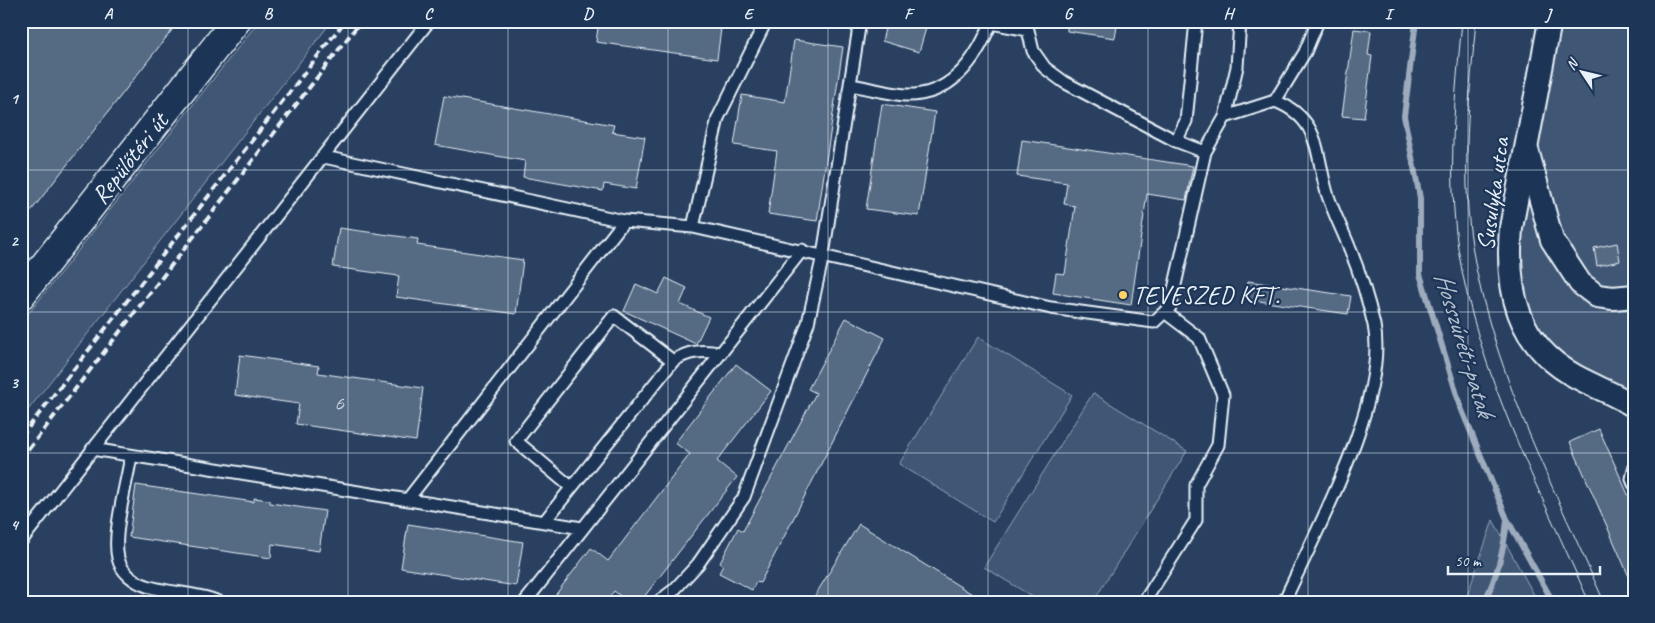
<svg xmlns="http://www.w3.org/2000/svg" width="1655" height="623" viewBox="0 0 1655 623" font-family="Caveat,sans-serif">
  <rect width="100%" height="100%" fill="#294061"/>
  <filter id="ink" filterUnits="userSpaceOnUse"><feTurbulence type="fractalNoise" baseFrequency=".02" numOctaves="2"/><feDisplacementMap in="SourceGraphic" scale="10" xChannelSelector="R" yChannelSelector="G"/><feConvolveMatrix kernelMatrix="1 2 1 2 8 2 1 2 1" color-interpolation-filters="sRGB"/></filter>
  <g filter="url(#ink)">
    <path fill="#415774" stroke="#94a4b6" d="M259,21h73l-311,398v-96z
      M1550,21h84v394l-102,-86 -19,-80z
      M978,337l94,58 -79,127 -94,-58z
      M1093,393l94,58 -94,151h-52l-57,-35z
      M1493,520l45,82h-73z"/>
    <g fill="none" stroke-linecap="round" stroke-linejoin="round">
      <path stroke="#9dabbd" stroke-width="6" d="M1416,21l-12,95 16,82v76l41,134 46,111 46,83
        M1484,602c14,-27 20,-52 23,-82"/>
    </g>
    <path fill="#556a83" stroke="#e8f1f8" d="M21,21h158l-158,203z
      M599,21h123l-5,38 -121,-17z
      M887,21h41l-9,31 -37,-11z
      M1067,21h51l-3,17 -48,-7z
      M1354,29l17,2 -3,24 4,1 -8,62 -22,-2z
      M794,40l49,7 -26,174 -49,-7 9,-63 -43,-6 8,-50 43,7z
      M444,96l170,29 -2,7 33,5 -9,52 -32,-5 -1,7 -80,-14 2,-16 -90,-16z
      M882,104l53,8 -16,104 -53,-7z
      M1022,140l171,26 -7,34 -39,-6 -16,111 -78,-12 3,-20 9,1 10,-68 -11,-2 3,-21 -50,-7z
      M339,228l79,11 -1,6 106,15 -7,54 -120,-17 3,-21 -66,-9z
      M1617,243l3,18 -23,5 -3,-18z
      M666,278l21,10 -7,16 29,13 -13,27 -72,-33 12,-27 22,10z
      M1248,281l103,15 -3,18 -103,-15z
      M846,318l39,20 -99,195 -26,50 -4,-1 -4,8 -33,-17 4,-8 -3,-2 18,-35 5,3 73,-138 -8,-4z
      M240,355l79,11 -1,7 105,15 -7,53 -120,-17 3,-20 -64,-9z
      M736,364l35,27 -54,70 20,16 -97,125h-12l-14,-11 -8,11h-56l41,-54 17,13 82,-107 -15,-11z
      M1599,429l35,79v80l-64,-146z
      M136,485l118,17v-4l16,2v3l55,8 -6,40 -47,-7 -1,14 -142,-21z
      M408,524l115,18 -7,44 -115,-18z
      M859,524l126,78h-174z"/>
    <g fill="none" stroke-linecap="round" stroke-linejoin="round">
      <defs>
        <path id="lane" d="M851,85c17,3 36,8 54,10 45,2 71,-35 86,-72l37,7 5,21 12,17 19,14 112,59 29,11
          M1275,101l30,-49 13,-31
          M1225,117l50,-16c46,18 40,51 52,92 6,19 16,38 23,56 9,22 19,54 24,76 15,75 -59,207 -90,277
          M1176,141l10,-20 10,-100
          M324,157l300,64 69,6 358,81 103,14 16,-15 35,-155 20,-35 12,-50 3,-46
          M693,227l25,-109 48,-97
          M92,449l490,79
          M131,456c-4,26 -19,78 -13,102 3,14 16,24 29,28 24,8 48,6 72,16
          M1634,469l-2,10 2,5
          M571,487l-55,-46 98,-125 59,45
          M408,499l216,-278
          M544,522l129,-161c15,-10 29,-11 47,-8
          M21,541l408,-520
          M525,602l277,-352
          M658,602l16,-12 24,-26 46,-67 64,-174 15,-68 37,-234
          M1144,602l52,-82v-35l22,-40 5,-50 -24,-57 -33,-25"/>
        <path id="street" d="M1550,21l-39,207c-5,63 6,116 64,148 20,11 40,18 59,30
          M1527,150l25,90 28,43 17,13 16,2 21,-2"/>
        <path id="secondary" d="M21,295l215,-274"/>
      </defs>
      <use href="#lane" stroke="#e8f1f8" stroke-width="15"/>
      <use href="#street" stroke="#e8f1f8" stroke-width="26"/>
      <use href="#secondary" stroke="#e8f1f8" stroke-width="31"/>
      <use href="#lane" stroke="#1d3557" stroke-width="11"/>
      <use href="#street" stroke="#1d3557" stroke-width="22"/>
      <use href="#secondary" stroke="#1d3557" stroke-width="28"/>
      <path stroke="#e8f1f8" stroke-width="1" d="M1462,21c-7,76 -15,151 -4,227 19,124 81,240 131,354
        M1476,21c-6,67 -13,133 -7,200 13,130 83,262 135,381"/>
      <path stroke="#e8f1f8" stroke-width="4" stroke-dasharray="8 4" stroke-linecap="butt" d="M21,437l324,-416
        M21,459l340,-438"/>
    </g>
  </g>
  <path fill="none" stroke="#e8f1f8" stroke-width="1" stroke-opacity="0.55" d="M188,21v581M348,21v581M508,21v581M668,21v581M828,21v581M988,21v581M1148,21v581M1308,21v581M1468,21v581M21,170h1613M21,312h1613M21,453h1613"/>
  <circle fill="#ffd166" stroke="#1d3557" stroke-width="2" cx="1123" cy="295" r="5"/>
  <g text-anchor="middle" stroke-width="4.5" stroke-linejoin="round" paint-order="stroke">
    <g font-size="22" fill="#c3cfdb">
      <text x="339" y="410">6</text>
    </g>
    <g font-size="25" fill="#e8f1f8" stroke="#1d3557">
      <text transform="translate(129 158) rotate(-52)" y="9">Repülőtéri út</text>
      <text transform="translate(1492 194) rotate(-82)" y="9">Susulyka utca</text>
    </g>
    <g font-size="25" fill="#e8f1f8" stroke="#1d3557" text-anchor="start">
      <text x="1133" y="304">TEVESZED KFT.</text>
    </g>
    <g font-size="26" font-style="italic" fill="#b6c2d0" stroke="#1d3557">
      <text transform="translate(1465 344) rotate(73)" y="9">Hosszúréti-patak</text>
    </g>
  </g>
  <rect width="1655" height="623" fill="none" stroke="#1d3557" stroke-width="55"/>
  <g transform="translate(1582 72) rotate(305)" stroke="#1d3557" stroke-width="4" paint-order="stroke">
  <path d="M0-4L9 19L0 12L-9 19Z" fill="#e8f1f8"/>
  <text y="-8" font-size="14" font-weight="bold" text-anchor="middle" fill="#e8f1f8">N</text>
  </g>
  <path d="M1448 566v8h152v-8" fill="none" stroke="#e8f1f8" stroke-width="2.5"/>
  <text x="1455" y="566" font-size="15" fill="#e8f1f8" stroke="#1d3557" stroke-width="4" paint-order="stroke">50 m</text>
  <rect x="28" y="28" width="1600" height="568" fill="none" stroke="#e8f1f8" stroke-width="2"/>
  <g font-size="16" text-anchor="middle" font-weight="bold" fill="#e8f1f8">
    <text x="108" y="19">A</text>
    <text x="268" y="19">B</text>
    <text x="428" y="19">C</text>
    <text x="588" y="19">D</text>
    <text x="748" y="19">E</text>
    <text x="908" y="19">F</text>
    <text x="1068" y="19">G</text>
    <text x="1228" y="19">H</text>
    <text x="1388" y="19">I</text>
    <text x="1548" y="19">J</text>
    <text x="14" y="104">1</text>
    <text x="14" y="246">2</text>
    <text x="14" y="388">3</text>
    <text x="14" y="530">4</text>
  </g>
</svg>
